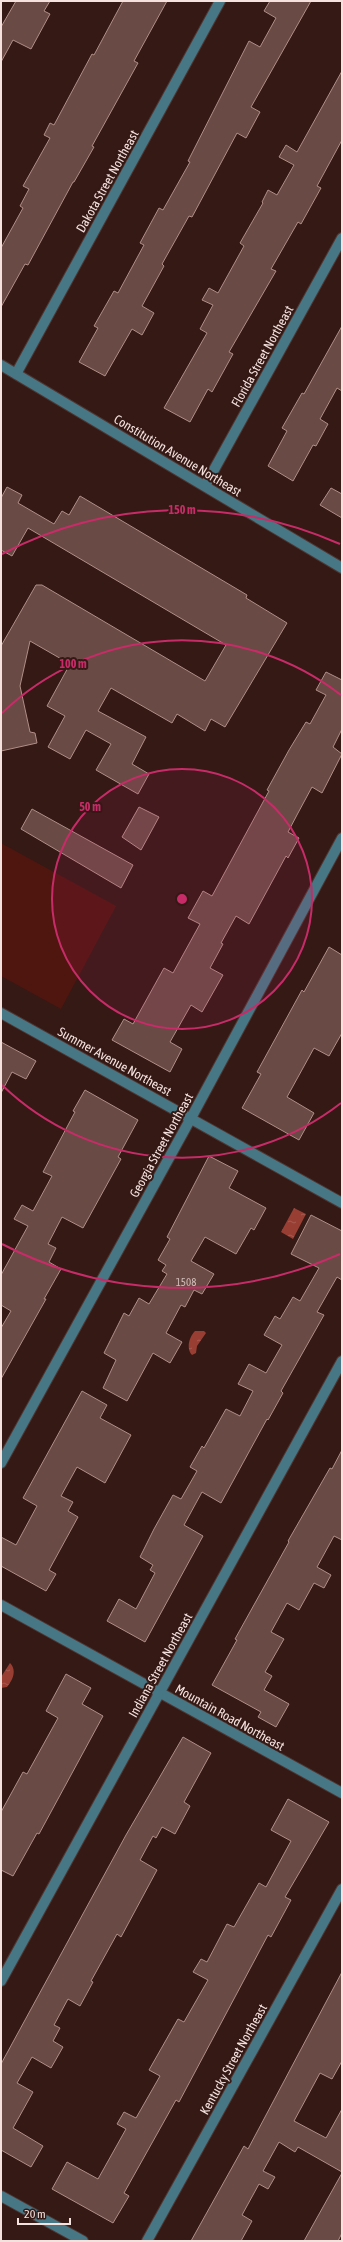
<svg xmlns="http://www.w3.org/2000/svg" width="343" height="2242" viewBox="0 0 343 2242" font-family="'Asap Condensed',sans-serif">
  <defs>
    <pattern id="water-ripples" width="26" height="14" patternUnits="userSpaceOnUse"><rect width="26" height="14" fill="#983e33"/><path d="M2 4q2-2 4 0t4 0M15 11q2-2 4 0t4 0" fill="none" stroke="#a75a50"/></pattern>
  </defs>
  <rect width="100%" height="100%" fill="#341915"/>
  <path fill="#4f150f" d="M1,843l115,63 -55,103 -60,-33z"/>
  <path fill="url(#water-ripples)" d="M294,1208l12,6 -13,25 -12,-7z
    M195,1331h9l2,2 -9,13 -1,7 -4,2c-6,-6 -3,-18 3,-24z
    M10,1663c7,7 3,17 -3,24l-6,1v-11z"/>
  <path fill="#694a45" stroke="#b18e88" d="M16,1h34l-6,10 6,3 -19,35 -18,-9 -12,22v-35z
    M123,1h44l-33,60 4,2 -46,83 2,1 -20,35h-1l-45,83 -3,-1 -24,43v-59l22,-40 -3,-2 9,-17 -6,-3 27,-48 -6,-3 6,-12 4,2 38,-71 2,1z
    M270,1h41l-60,106 9,5 -14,26 -9,-5 -45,84 -3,-1 -27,48 2,2 -22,40 12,7 -12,22 -10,-6 -27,47 -26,-14 19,-34 -4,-2 20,-35 4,2 26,-48 -4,-2 19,-35 4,2 27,-48 -2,-1 61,-120 11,6 16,-29 -12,-7z
    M342,71v69l-25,46 4,2 -20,36 -3,-2 -27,47 5,2 -47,81 4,2 -21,38 -4,-3 -18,33 -26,-14 43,-75 -7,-4 13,-24 -11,-5 7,-12 9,5 26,-47 -4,-3 23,-40 -1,-1 6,-12 9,5 17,-30 -15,-8 7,-12 11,7z
    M342,326v65l-5,-3 -17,31 8,5 -12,22 -3,-1 -20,36 -25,-15 19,-35 -5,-3 20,-35 2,1z
    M7,487l15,8 -4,8 36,21 8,-13 7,4 11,-19 167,99 -1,3 41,25 -62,104 -14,-8 -6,12 -28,-17 -5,9 -61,-35 -13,23 48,26 -14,27 17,10 -11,20 -42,-24 15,-26 -25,-14 -16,29 -22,-12 17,-31 -18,-10 23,-42 -40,-23 -10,45 10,46 5,1 2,10 -36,8v-105l35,-61h6l163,96 21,-36 -198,-117 -16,28 -11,-6v-52z
    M331,488l11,6v24l-22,-13z
    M326,672l16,8v49l-9,18 9,7 -20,39 -10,-6 -14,26 -10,19 11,6 -11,20 -2,-2 -37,68 -13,-8 -15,27 2,1 -13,24 13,7 -21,37 -11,-7 -21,37 12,7 -12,23 -58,-32 12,-21 9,5 31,-56 9,5 27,-49 -12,-6 15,-27 9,5 57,-105 -2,-1 22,-40 17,-28 4,2 16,-29 -10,-5z
    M139,807l20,10 -18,33 -19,-13z
    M32,809l101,56 -12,23 -100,-59z
    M329,947l13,8v78l-13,23 -15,-8 -27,49 27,16 -15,27 -57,-32 19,-34 -4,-2 45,-82 2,2z
    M1,1042l35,19 -10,18 -14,-7 -11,21z
    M85,1090l53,30 -20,37 3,2 -38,69 -21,-11 -14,27 8,4 -7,14 12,7 -17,30h2l-45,80v-51l10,-17 -10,-6v-30l27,-49 -14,-7 8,-14 11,6 19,-35 -9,-4 32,-60 -2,-1z
    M209,1156l29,15 -9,17 37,20 -12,22 -3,-2 -15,26 -31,-17 -14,24 23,13 -12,20 -8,-4 -9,17 -4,-2 -15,28 16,9 -12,21 -17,-10 -26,48 -24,-13 13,-28 -12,-7 20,-40 5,3 10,-18 10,6 18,-30 -5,-3 4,-6 -8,-5 12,-21 -3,-2z
    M311,1215l31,16v49l-5,-3 -20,35 7,3 -43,76 2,2 -15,27 -1,-1 -46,84 -19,-11 -18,33 19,11 -58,106 -38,-21 12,-22 17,10 19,-36 -5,-3 3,-5 -13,-8 14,-28 19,-34 8,4 16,-28 -7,-4 12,-21 2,2 22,-39 14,7 13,-25 -15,-7 11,-20 17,9 16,-28 -18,-10 11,-19 5,3 13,-22 7,4 19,-33 -28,-14z
    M82,1391l25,14 -7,13 31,17 -26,48 -28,-16 -16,29 12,6 -5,9 10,6 -29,53 7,4 -10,17 -45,-25v-29l15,8 21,-39 -14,-8z
    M342,1450v90l-8,-4 -17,31 14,8 -7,13 -10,-5 -15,27 -12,-7 -16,29 13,7 -19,33 7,4 -8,14 25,14 -13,23 -18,-10 3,-5 -49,-27 25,-45 -2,-1 54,-97 -1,-1 42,-73 2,1z
    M66,1674l25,14 -9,16 21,12 -64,118 -2,-1 -24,43 -12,-6v-58l22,-40 4,2 31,-56 -12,-7z
    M183,1737l28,16 -27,49 6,4 -15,28 -13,-7 -6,11 -3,-2 -13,24 17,10 -36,67 -4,-3 -26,47 2,1 -13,24 -12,-7 -14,26 6,3 -7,13 10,6 -12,21 -19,-11 -15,26 16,9 -20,36 30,18 -12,21 -30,-17v-86l125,-229z
    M288,1799l41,23 -44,75 6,3 -20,37 -3,-2 -89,167 -3,-2 -52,93 5,3 -16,27 -61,-34 15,-27 31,17 28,-50 -9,-5 7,-12 12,6 24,-42 -11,-6 29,-51 6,3 24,-42 -15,-8 8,-13 6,3 20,-38 7,3 25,-44 7,4 25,-46 -20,-11z
    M342,1972v89l-10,18 -12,-6 -26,48 32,17 16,-29v63l-44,-25 -3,5 -16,-10 -16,29 12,6 -7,12 -9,-5 -17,31 10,6 -11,20h-50l53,-95 4,3z
    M342,2173v60l-4,8h-34z"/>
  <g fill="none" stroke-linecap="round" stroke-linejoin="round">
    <defs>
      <path id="minor" d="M1,365l341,203
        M16,374l204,-373
        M205,486l137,-248
        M1,1013l341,190
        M1,1463l190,-345 151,-280
        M1,1605l341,188
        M1,1981l341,-620
        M1,2196l82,45
        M147,2241l195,-352"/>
    </defs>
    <use href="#minor" stroke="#4f3531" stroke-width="12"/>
    <use href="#minor" stroke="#477684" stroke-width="10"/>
  </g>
  <circle cx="182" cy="899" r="130" fill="#c72c68" fill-opacity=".12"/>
  <g fill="none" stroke="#c72c68" stroke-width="2">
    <circle cx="182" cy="899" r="130"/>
    <path d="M341 1103A259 259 0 0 1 2 1085M2 713A259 259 0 0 1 341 695"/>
    <path d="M340 1254A389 389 0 0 1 2 1244M2 554A389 389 0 0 1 340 544"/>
  </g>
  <g text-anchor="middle" stroke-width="4" stroke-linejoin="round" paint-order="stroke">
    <g font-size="11" fill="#d2bcb8">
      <text x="186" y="1286">1508</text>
    </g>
    <g font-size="13" fill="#f5e2df" stroke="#341915">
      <text transform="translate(107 181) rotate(-61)" y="5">Dakota Street Northeast</text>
      <text transform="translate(262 356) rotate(-61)" y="5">Florida Street Northeast</text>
      <text transform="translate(178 455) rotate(31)" y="5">Constitution Avenue Northeast</text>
      <text transform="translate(115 1061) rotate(29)" y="5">Summer Avenue Northeast</text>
      <text transform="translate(161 1145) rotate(-61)" y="5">Georgia Street Northeast</text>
      <text transform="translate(160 1665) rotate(-61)" y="5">Indiana Street Northeast</text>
      <text transform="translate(230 1717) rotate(29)" y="5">Mountain Road Northeast</text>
      <text transform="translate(233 2059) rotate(-61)" y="5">Kentucky Street Northeast</text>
    </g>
  </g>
  <circle cx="182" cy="899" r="6" fill="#c72c68" stroke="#341915" stroke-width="2"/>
  <g font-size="12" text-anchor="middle" font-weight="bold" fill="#c72c68" stroke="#341915" stroke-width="4" stroke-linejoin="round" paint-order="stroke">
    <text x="182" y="514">150 m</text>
    <text x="73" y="668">100 m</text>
    <text x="90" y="811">50 m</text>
  </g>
  <rect width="343" height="2242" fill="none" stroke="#f5e2df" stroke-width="4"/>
  <path d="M18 2218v6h52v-6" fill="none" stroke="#f5e2df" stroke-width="2"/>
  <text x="24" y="2218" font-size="12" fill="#f5e2df" stroke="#341915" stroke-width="3" paint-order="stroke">20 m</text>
</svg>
